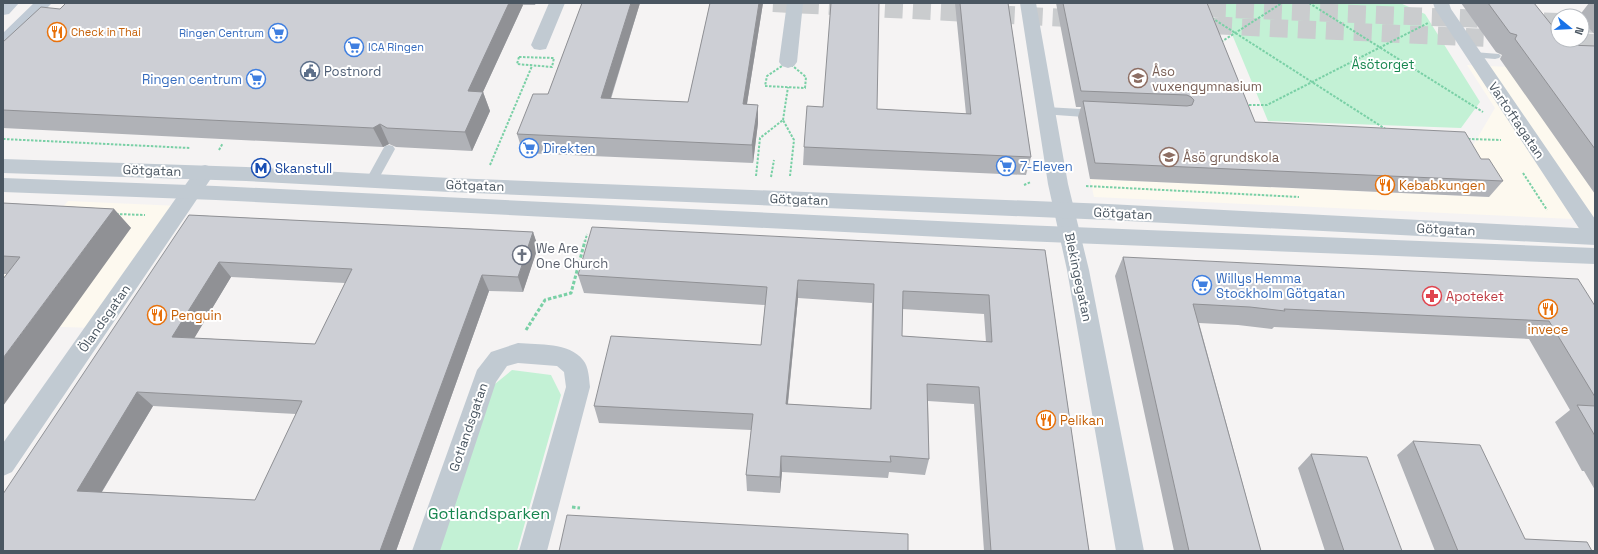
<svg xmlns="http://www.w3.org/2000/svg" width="1598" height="554" viewBox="0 0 1598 554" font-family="'Space Grotesk',sans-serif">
  <rect width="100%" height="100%" fill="#f5f3f3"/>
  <path fill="#fdf9ef" d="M1467,65l128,6v149l-501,-23 -4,-18 398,18 -16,-50 23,-39z
    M68,201l111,5 -85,122 -91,-3v-48z"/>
  <path fill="#c3f1d5" d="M1219,3h181l25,11 55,88 -19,26 -193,-7z
    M512,370l39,5 10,20 -44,156h-81l54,-163z"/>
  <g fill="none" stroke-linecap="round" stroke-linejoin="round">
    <path stroke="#caccce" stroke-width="18" stroke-dasharray="18 10" stroke-linecap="butt" d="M773,3l315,16
      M1180,7l378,15
      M1582,23l13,1
      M1186,24l409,19"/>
    <path stroke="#7ad0a6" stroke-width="2" stroke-dasharray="2.5 1.5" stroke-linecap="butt" d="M1309,3l174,109
      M1212,18l175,112
      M1221,42l61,-39
      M519,57l35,1 -2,9 -35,-3z
      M788,62l18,15 -1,11 -40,-2 2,-10z
      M1245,105h22l161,-82
      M783,120l5,-33
      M3,139l187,9
      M1468,139l33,1
      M219,150l4,-7
      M490,165l42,-99
      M1523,173l24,37
      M756,176l4,-38 23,-18 11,20 -4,36
      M771,177l3,-17
      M1024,185l7,-3
      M1086,186l213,11
      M116,214l29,1
      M585,242l2,-8"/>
    <path stroke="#7ad0a6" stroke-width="3" stroke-dasharray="3.5 2" stroke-linecap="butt" d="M526,330l19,-30 26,-7 14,-52
      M572,507l8,1"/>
    <path fill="#c1cad2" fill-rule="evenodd" d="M1474,52l25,2 2,2 -2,2 -4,1 -25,-2 -2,-2 2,-2z
      M1046,107l52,3 4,1 2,3 -2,3 -4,1 -56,-4 -2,-3 2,-3z
      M389,145l4,1 2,3 -17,31 -1,3 -5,2 -5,-2 -1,-3 17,-31 2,-3z"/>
    <path fill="#c1cad2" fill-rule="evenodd" d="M549,3h16l-19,46 -6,1 -6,-1 -3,-4z
      M787,3h16l-6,59 -3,4 -6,2 -6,-2 -3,-4z
      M1020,3h16l32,181 21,86 55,281h-28l-49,-281 -19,-86z
      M1433,3h16l2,6 144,210v25l-7,-2 -153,-233z
      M205,165l7,2 3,5 -3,5 -200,295 -9,4v-33l195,-276z
      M518,343c21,2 51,-1 65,17 6,7 6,19 7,27l-43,164h-28l47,-164 -2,-15 -7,-6 -39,-3 -11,3 -11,16 -56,169h-28l65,-181 14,-18z"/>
    <path fill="#c1cad2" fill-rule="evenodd" d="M3,159l243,8 204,11 658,26 487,25v16l-487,-25 -658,-28 -204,-11 -243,-8z
      M3,178l213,8 784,38 595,24v16l-595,-24 -784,-40 -213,-8z"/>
    <path fill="#c1cbd6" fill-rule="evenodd" d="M3,3h16l-10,11 -6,1z
      M34,3h18l-43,43 -6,1v-14z"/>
  </g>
  <path fill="#b0b2b7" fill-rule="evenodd" d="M66,3h470l-1,2h-12l-40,87 7,19 -18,40 -76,-4 -7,-3 -6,3 -380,-19v-86l57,-33z
    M582,3h58l-29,96 77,3 22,-99h53l-16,101 11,1v18l-5,40 -230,-10 -6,-19 31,-40z
    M955,3h53l23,154 -5,18 -223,-10 1,-18 73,-38 89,5z
    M1056,3h151l48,119 226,37 22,22 -14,16 -399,-18 -12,-62 3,-10h-5z
    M1461,3h73l23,37 4,2 7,3 27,1v148l-95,-135 2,-4 -6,-3z
    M1589,3h6v32l-13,-15v-4h-3z
    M3,203l111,6 17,19 -124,46h-4z
    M189,215l344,17 5,15 -15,45 -34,-1 -93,260h-393zM231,277l114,6 -30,61 -121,-6zM153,406l143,8 -41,86 -153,-8z
    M1045,250l44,301h-105l-10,-147 -46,-3 1,58 -4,16 -36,-3 -1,6 -106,-6 -2,21 -33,-2 -1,-16 5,-45 -152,-7 -5,-17 167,-61 4,-40 -181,-12 -6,-18zM798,298l74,5 -2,106 -82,-5zM902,309l82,5 2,28 -84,-6z
    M1123,257l472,49v184l-11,-19h-2l-27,-49 15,-12 -41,-71 -255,-12 -2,2 -34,-4 -39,-2 62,228h-87l-59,-275z
    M1413,441l112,98 67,12h-157l-38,-96z
    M1311,454l91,97h-77l-27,-83z"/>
  <path fill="#909195" d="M509,3h13l1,2 -41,89 1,-2 7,19 -18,40 -7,-19 3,-41z
    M631,3h9l-35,113 -4,-18z
    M759,3h4l-19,119 -1,-18z
    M758,105v18l-5,40 -1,-18z
    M380,124l9,20 -6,3 -10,-19z
    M114,209l17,19 -128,178v-48z
    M533,232l5,15 -15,45 -5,-15z
    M219,262l12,15 -45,75 -14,-15z
    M482,275l7,16 -93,260h-16z
    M798,280v18l-12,123v-17z
    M137,392l16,14 -58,97 -18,-12z
    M781,456l1,16 -2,21v-16z"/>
  <path fill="#cdcfd5" stroke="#909195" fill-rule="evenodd" d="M66,3h443l-41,88 15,1 -18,40 -78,-4 -7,-4 -7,4 -370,-18v-68l38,-35 19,2z
    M582,3h49l-30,95 87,4 22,-99h49l-16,101 15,1 -6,40 -235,-11 16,-40h15z
    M831,3h48l-2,106 94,5 -11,-111h48l23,154 -227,-10 3,-41 16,1z
    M1063,3h144l48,119 210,10 16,27h8l14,22 -408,-18 -12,-62 104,5 5,-1 2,-5 -3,-3 -4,-2 -106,-4z
    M1488,3h46l24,30 -1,7 4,2h5l2,3 27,1v103l-80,-110 2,-4 -7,-2z
    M3,203l111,6 -111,149v-79l17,-22 -17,-1z
    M189,215l344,17 -15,45 -36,-2 -102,276h-377v-57zM219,262l133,7 -37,75 -143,-7zM137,392l150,8 15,1 -47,99 -178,-9z
    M592,227l453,23 44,301h-98l-12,-164 -52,-3 2,75 -39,-3 1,6 -110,-6 -1,21 -34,-2 7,-61 -159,-8 17,-70 150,9 6,-58 -189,-12zM798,280l76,4 -3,125 -85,-5zM903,291l86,4 3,47 -90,-6z
    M1123,257l455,22 17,27v91l-46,-76 -265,-12 1,2 -35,-4 -57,-3 68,247h-72z
    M1577,405l18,1v30z
    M1413,441l67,4 45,94 62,3 5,9h-134z
    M1311,454l56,3 35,94h-58z
    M567,515l341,19v17h-349z"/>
  <defs>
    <symbol id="restaurant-ring" viewBox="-11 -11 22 22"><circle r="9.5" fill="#fff" stroke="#e8710a" stroke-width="1.5"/><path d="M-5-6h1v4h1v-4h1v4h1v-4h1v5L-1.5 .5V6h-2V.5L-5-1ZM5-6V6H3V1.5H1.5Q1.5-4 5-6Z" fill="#e8710a"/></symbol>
    <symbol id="supermarket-ring" viewBox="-11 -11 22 22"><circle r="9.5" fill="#fff" stroke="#3f7fe0" stroke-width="1.5"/><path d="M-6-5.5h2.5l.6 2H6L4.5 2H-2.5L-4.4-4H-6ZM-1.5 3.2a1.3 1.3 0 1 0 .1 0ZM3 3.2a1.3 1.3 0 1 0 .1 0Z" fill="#3f7fe0"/></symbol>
    <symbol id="civic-ring" viewBox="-11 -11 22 22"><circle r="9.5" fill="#fff" stroke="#5c6f8a" stroke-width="1.5"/><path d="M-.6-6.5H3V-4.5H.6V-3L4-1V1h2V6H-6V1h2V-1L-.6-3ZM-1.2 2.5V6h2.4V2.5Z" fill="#5c6f8a"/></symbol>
    <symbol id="school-ring" viewBox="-11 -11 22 22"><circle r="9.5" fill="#fff" stroke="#8d6e63" stroke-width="1.5"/><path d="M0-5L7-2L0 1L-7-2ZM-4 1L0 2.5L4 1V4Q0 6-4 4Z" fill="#8d6e63"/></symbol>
    <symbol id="metro-ring" viewBox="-11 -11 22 22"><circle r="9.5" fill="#fff" stroke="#1a4fb4" stroke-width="1.5"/><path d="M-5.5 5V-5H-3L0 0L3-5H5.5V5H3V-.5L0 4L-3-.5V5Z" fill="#1a4fb4"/></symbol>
    <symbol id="church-ring" viewBox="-11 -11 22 22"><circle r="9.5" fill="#fff" stroke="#6b7280" stroke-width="1.5"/><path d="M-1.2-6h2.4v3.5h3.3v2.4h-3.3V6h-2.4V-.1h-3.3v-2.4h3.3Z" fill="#6b7280"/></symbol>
    <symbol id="pharmacy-ring" viewBox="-11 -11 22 22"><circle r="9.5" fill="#fff" stroke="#e0444e" stroke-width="1.5"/><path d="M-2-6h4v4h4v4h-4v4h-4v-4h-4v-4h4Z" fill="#e0444e"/></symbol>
  </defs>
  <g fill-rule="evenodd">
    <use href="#restaurant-ring" x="46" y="21" width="22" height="22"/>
    <use href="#supermarket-ring" x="267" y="22" width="22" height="22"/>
    <use href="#supermarket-ring" x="343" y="36" width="22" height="22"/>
    <use href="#civic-ring" x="299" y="60" width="22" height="22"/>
    <use href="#school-ring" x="1127" y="67" width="22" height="22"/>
    <use href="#supermarket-ring" x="245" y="68" width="22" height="22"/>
    <use href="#supermarket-ring" x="518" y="137" width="22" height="22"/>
    <use href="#school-ring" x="1158" y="146" width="22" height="22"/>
    <use href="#supermarket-ring" x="995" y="155" width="22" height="22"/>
    <use href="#metro-ring" x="250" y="157" width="22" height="22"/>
    <use href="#restaurant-ring" x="1374" y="174" width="22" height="22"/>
    <use href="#church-ring" x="511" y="244" width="22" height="22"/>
    <use href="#supermarket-ring" x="1191" y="274" width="22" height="22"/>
    <use href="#pharmacy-ring" x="1421" y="285" width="22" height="22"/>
    <use href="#restaurant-ring" x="1537" y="298" width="22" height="22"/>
    <use href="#restaurant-ring" x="146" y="304" width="22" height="22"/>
    <use href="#restaurant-ring" x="1035" y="409" width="22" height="22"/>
  </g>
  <g text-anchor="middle" stroke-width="4" stroke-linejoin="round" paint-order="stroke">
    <g font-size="11" fill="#c56008" stroke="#fff" text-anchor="start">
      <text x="71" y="36">Check in Thai</text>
    </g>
    <g font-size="11" fill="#366cbe" stroke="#fff" text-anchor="end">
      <text x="264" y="37">Ringen Centrum</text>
      <text x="368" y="51" text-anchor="start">ICA Ringen</text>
    </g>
    <g font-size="13" fill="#17864f" stroke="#fff">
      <text x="1383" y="69">Åsötorget</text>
    </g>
    <g font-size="13" fill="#4e5e75" stroke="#fff" text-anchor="start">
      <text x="324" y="76">Postnord</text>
    </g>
    <g font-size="13" fill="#785e54" stroke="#fff" text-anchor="start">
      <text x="1152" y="76">Åso<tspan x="1152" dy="15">vuxengymnasium</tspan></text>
      <text x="1183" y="162">Åsö grundskola</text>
    </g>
    <g font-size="13" fill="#366cbe" stroke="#fff" text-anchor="start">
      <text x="242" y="84" text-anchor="end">Ringen centrum</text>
      <text x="543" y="153">Direkten</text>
      <text x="1020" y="171">7-Eleven</text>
      <text x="1216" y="283">Willys Hemma<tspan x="1216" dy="15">Stockholm Götgatan</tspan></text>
    </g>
    <g font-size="13" fill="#4a5661" stroke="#fff">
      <text transform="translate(1517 120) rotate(56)" y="5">Vartoftagatan</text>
      <text transform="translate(152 170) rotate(2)" y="5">Götgatan</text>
      <text transform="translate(475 185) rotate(2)" y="5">Götgatan</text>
      <text transform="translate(799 199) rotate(2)" y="5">Götgatan</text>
      <text transform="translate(1123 213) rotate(3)" y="5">Götgatan</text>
      <text transform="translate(1446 229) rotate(3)" y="5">Götgatan</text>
      <text transform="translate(1079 277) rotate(78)" y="5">Blekingegatan</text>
      <text transform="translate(104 318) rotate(-55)" y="5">Ölandsgatan</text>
      <text transform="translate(468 427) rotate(-71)" y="5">Gotlandsgatan</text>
    </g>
    <g font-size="13" fill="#164399" stroke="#fff" text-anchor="start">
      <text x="275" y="173">Skanstull</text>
    </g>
    <g font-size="13" fill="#c56008" stroke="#fff" text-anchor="start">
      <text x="1399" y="190">Kebabkungen</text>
      <text x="171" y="320">Penguin</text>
      <text x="1548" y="334" text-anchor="middle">invece</text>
      <text x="1060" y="425">Pelikan</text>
    </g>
    <g font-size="13" fill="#5b616d" stroke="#fff" text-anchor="start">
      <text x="536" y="253">We Are<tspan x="536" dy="15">One Church</tspan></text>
    </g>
    <g font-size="13" fill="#be3a42" stroke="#fff" text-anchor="start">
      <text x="1446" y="301">Apoteket</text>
    </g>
    <g font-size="16" fill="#17864f" stroke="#fff">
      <text x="489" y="519">Gotlandsparken</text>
    </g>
  </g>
  <rect width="1598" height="554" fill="none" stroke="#4a5661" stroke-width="8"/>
  <g transform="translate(1570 28) rotate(108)"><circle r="19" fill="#ffffff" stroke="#b7bbc0"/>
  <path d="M0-3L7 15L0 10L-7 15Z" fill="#1a73e8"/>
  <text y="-6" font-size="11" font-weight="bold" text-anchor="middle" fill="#4a5661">N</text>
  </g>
</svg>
